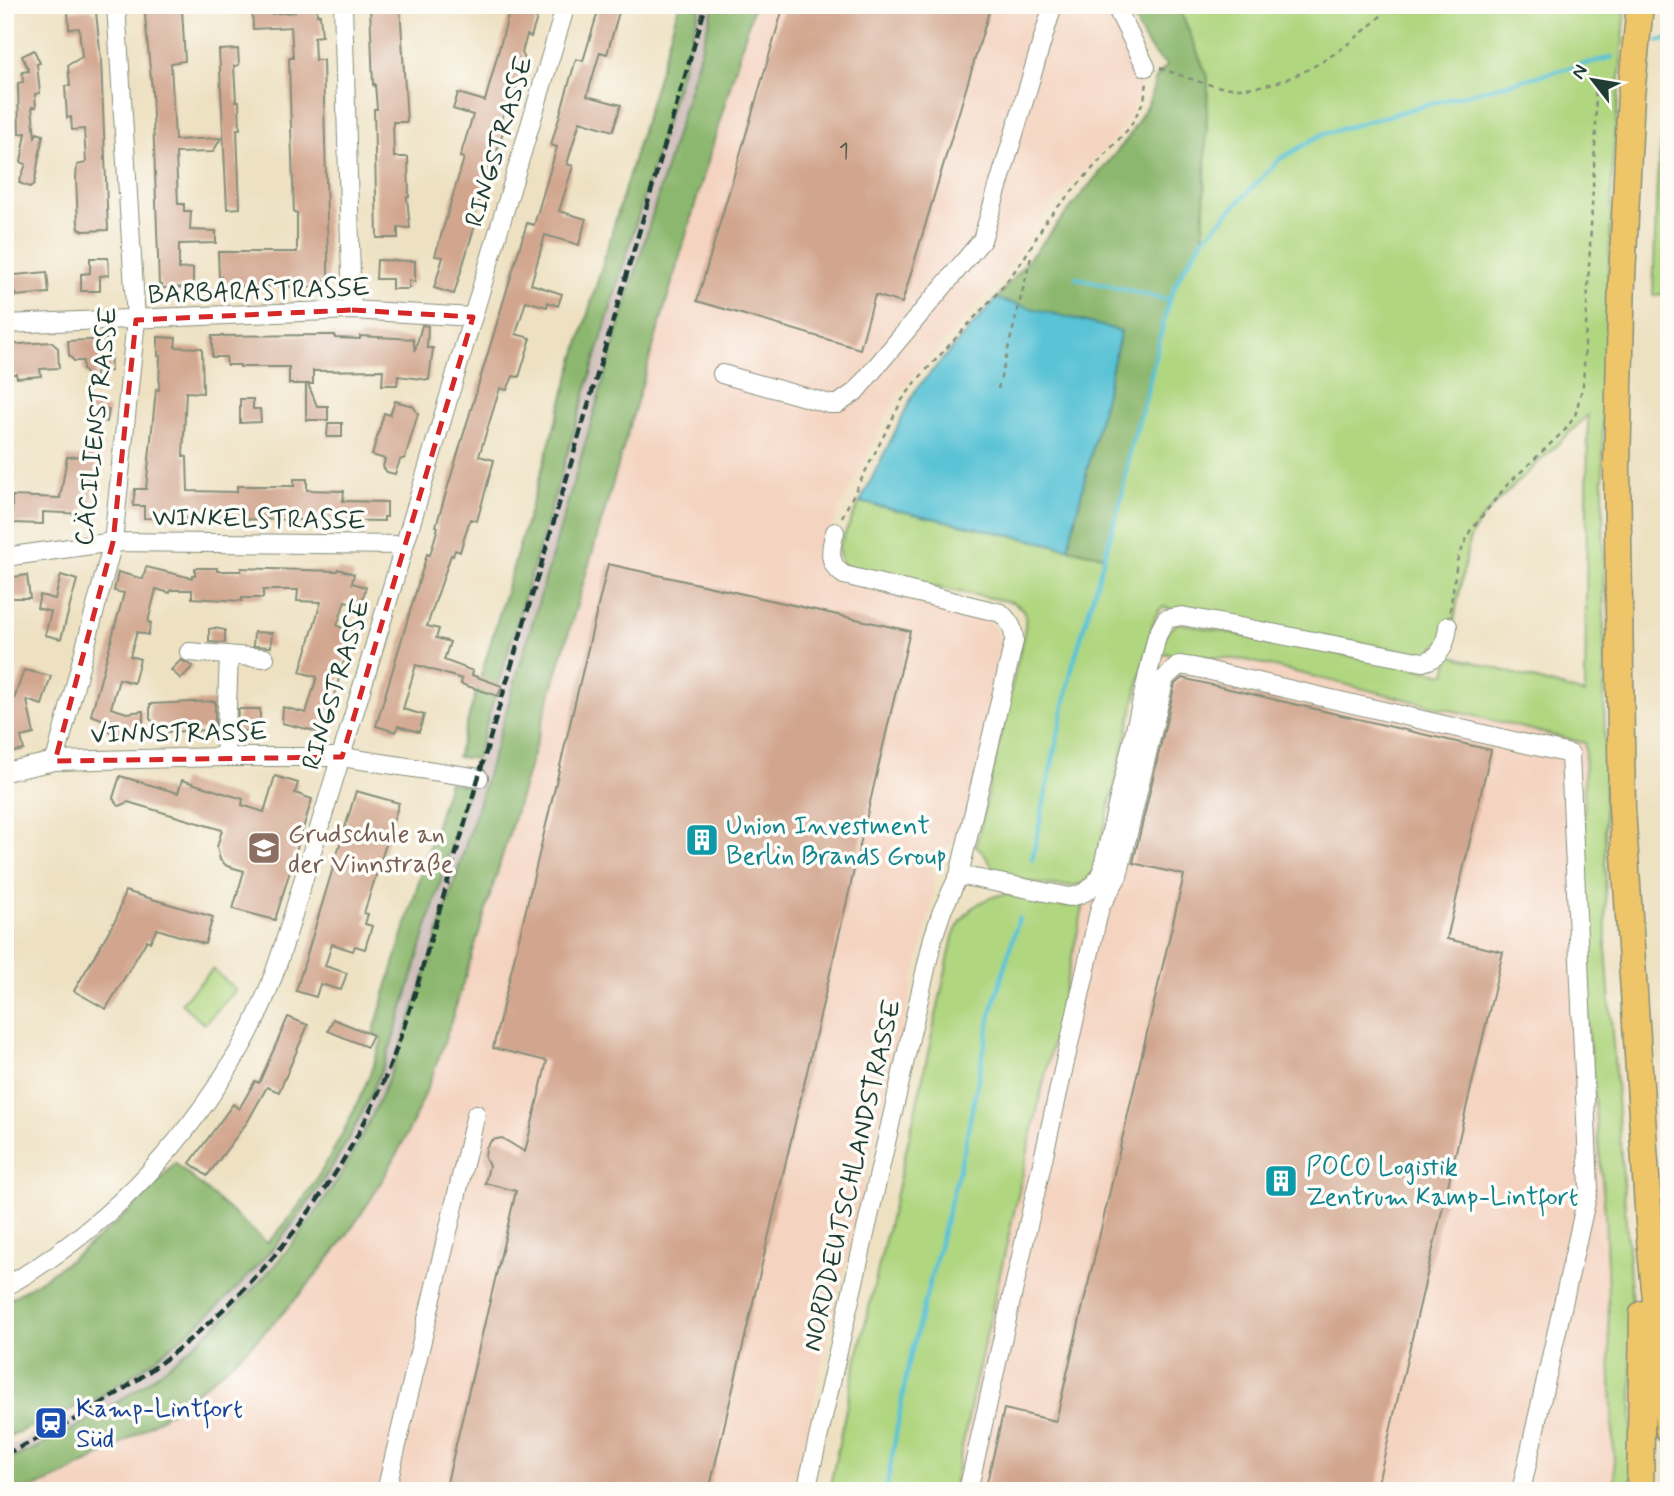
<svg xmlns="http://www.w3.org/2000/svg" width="1674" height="1496" viewBox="0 0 1674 1496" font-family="Mynerve,sans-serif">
  <rect width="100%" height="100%" fill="#fdfcf7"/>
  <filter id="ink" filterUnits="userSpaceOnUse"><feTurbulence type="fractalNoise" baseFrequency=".0143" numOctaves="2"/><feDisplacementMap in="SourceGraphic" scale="14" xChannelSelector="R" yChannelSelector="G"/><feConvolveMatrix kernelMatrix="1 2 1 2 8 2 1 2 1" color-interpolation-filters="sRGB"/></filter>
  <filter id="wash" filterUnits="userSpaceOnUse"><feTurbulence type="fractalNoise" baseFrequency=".00686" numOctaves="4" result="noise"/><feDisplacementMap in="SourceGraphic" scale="28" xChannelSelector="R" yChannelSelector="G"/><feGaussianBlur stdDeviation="1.57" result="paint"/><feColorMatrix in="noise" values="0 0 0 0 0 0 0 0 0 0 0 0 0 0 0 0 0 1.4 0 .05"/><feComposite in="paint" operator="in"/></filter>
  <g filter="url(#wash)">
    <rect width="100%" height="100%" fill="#eee1c2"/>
    <path fill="#f4d3c0" d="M754,5h358l28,67 -1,21 -8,19 -15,24 -75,81 -41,63 -102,113 -74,148 -1,22 4,17 152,36 10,5 7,12 5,9 2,11 -41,189 -12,3 -7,4 -7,8 -3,11 1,27 -113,471 -27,125h-767l93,-47 46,-29 73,-59 38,-36 108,-144 20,-36 17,-38 28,-77 83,-271z
      M1160,653l86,7 339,83 -2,106 5,180 17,183 10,279h-662l22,-107 109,-480 14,-10z"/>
    <path fill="#d0c0bc" d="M701,5h13l-222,755 -82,267 -37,88 -45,80 -68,85 -29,31 -40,36 -83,61 -38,22 -65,31v-12l74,-36 -1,-3 52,-32 55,-40 40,-37 61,-67 68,-104 28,-61 17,-47z"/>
    <path fill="#b0d680" stroke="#688a5a" stroke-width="2" d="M1178,5h448l-13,156 -10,249v70l3,469 27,369 -2,173h-16l-10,-279 -17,-183 -5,-180 2,-106 -339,-83 -86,-7 7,-22 12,-8 267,51 4,-19 135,39 3,-279 -91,87 -18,20 -10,19 -17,91 -24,22h-12l-254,-47 -6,8 -3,9 -58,243c-2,4 -5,11 -8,14 -13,11 -78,0 -90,-10 -9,-7 -11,-19 -21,-25l49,-218c1,-14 1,-19 -13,-26l-156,-30 -15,-9 -3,-15 22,-46 244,54 18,-60 8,-47 15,-49 24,-100 11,-25 23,-36 5,-161z
      M1669,70v222l-16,4 4,-115z
      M1005,894l59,12 20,-2 -109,480 -22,107h-124l24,-116 64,-271 36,-167c9,-24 27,-39 52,-43z
      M213,969l23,21 -32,34 -23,-21z"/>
    <path fill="#8cb76e" stroke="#567a51" stroke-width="2" d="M679,5h22l-225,754 -19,-2z
      M714,5h40c-70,237 -140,474 -210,711 -22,76 -45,151 -68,226 -21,67 -40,134 -71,196 -68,136 -178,249 -311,321 -29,15 -55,32 -89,32v-30c127,-50 252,-156 326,-271 54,-84 83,-177 112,-272 22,-69 43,-139 64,-209 69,-235 138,-469 207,-704z
      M1129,5h49l30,73 -5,161 -23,36 -11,25 -24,100 -15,49 -8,47 -18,60 -36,-8 53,-217 -125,-32 132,-161 21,-36 7,-24 11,-13c-21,-15 -29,-36 -38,-60z
      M449,782l20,4c-17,56 -33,112 -50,168 -11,38 -22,78 -37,115 -63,150 -165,259 -304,341l-2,-3 -38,19 -1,-2 -32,14v-136c64,-37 122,-83 170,-139l92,80c46,-44 97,-143 115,-204l-9,-5z"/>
    <path fill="#5ac3d5" stroke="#3c8084" stroke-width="2" d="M996,299l125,32 -53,217 -208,-46 56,-113z"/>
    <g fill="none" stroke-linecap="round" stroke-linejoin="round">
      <path stroke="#5ac3d5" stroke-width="4.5" d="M1659,41l10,-2
        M1076,278l93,22
        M1032,860l40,-192 50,-172 8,-47 15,-49 24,-100 11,-25 23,-36 77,-80 43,-25 114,-32 175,-45
        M886,1491l22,-125 56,-216 28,-140 27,-92"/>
    </g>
    <g id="blocks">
      <path fill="#d2a68e" d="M144,5h33l1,4h4l3,52 -14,2 4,77 46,-2 -8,14 -37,1 2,51h6v7h7l-1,19 26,1v12l-37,1v25l14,-1v16h-3v3l-28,1v-3h-3l-7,-195z
        M252,5h15l1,9 27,-2 -1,-2 4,-1v-4h19v10h3l2,21 -8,1 1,23h8l5,199v21l-9,1v6l-98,-1v-9h-2l-1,-25h79v-39h-3l-4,-114 -1,-41h4l-2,-31 -38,2z
        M370,5h30l7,117h-14l1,35h14l1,40h-2l3,31 -12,-1v11h-21l-3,-129h3l-2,-25 -2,1z
        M511,5h30l-10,32 -4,-2 -5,18 3,6 -13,44 -6,4 -6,17 1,3 3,1 -8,27 -3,-1 -7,23 3,1 -6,20h-3l-3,11 -4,12 3,1 -22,72 -20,-6 9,-31 -8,-1 29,-98 -4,-1 13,-42 -20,-6 5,-16 27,8z
        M600,5h21l-14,49 -7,-2 -13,44 34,9 -8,26 -33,-10 -13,43 6,2 -14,45 27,8 -7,26 -34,-10 -14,49 31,10 -4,12 -10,-4 -1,5 -21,-6 -10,33 14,4v3l-11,36 -6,-1 -6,14 -7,-2 -21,68 15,4 -17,61 -7,-2 -10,33 -5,-2 -2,6 -2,-1 -24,71 12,3 -3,9 14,4 -6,18 29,11 -1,4 30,11 -4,10 -37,-12 1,-5 -46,-14 -13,44 21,6 -5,17 -21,-6 -2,6 -20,-6 51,-172 3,1 8,-28 -2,-1 91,-303 7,2 23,-78 -6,-2 25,-86 7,2z
        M784,5h207l-89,298 -27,-8 -15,54 -163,-48z
        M92,9l1,3h3l5,48 7,170 -24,1 -5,-2 -1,-5 -2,-46 1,-13 9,-2 -2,-34 -12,1 -1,-13 -4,1 -2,-32h5l-2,-21 14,-8 -3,-29 -10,1 -1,-18z
        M238,49l1,16 -5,1 2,35h3l1,28h-3l3,79 -13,1 -8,-159z
        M34,50l6,13 -3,1 3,29 -5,1 1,13h-4l3,30 2,-4 6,2 -9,50 -4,2 -11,-4 7,-19 -5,-2 5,-29 -7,1 -1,-51 5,-1 -1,-10 7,-1 -7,-15z
        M90,258h18l1,17 -9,1v15h-19v-17l9,-1z
        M377,260l38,1v21l-6,-2v9h-17v-10h-16z
        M47,272l2,21 -34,3v-3l-10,1v-18z
        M422,325l6,1 -1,22h6l-4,32 -31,-4 -1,9h-15l1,-15 -70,1v13h-5l9,22h11v14h-22v-36h-17v-17h-49v-2h-13l-1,-8h-14v-21l113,-1h10v3l25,1v-3l53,3 2,12z
        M158,337l18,1 -1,9 27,1 1,45 -17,-1 -3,64 4,1 1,34 49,1v-6h57v-7h13v11l37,1 -1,10 44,1v15h-3v4l-240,-3v-12h-11l2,-17h11l10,-100 3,1 1,-34h-2z
        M110,339l1,32 -15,1v12l-13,-14v-9h-9l-5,-6 -1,-14z
        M51,342l7,6 1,20 -19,1 1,7 -24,2 -1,-4h-11v-29z
        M240,399h13v10h7l1,13 -21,1z
        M395,401l18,5 5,8 -13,44 -5,2 -5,14 -8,-2 -4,-5 2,-8 -13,-4 12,-42 6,2z
        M88,406l21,3 -2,13 -17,-2z
        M328,423h14v14h-15z
        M86,443l14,2 -8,61 -7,-1 -2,9 -40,-2v12l-31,-1v-27l48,2 7,-41 20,-1z
        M608,564l302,67 -201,860h-264l71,-300 -31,-8 4,-17 -4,-8 1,-10 6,-8 10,-2 23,14 22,-91 -54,-13z
        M146,567l46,11v-3h3v-7h22v3h24v-3l96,3 1,-2 16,5 -2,9 14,4 -5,18 -16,-4 -8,25 16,5 -30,102 -41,-10 1,-16 23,6 11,-36 -17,-5 21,-70 -24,-1 1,-11h-35v8h-21v3l-50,-3v-8h-21l-1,3 -14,-4 -8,33 3,1 -3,12 -11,-3 -7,24 10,3 -6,24 -15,-4 -8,29 16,5 16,-2v22l-23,1 -18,-5 3,-9 -14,-5 33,-122 -10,-2 4,-19 25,7z
        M27,575l3,23h-21l-3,-20z
        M61,575l16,5 -16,59 -16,-4 6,-23 -14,-4 3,-13 15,4z
        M214,628l11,2v13l-16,-1v-13z
        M254,632l18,1 -1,14 -18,-1z
        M181,660l12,6 -12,13 -10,-9z
        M24,670l27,6 -9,29 -15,-5 7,34 -13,3 3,13 -19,4v-28z
        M1182,678l309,72 -44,189 56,13 -127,539 -28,-4 -1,4h-362l19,-82 52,12 128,-546 -51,-12 42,-179z
        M215,701v25l-6,4 -45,2 -14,-13v-15z
        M238,709h22v22h-23z
        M120,776l58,17 4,-13 61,19 -1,6 22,7 11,-36 23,7 -3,10 17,6 -37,121 -42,-11 11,-38 -17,-5 -7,-6 -3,-13 5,-17 -94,-28 -8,4 -3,-1 -4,-7z
        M356,791l43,12 -35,110 4,1 -3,10 7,2 -7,23 -10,-3 -2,5 -21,-7 -7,22 22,7 -6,17 -21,-6 -4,13 -20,-6z
        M125,891l88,26 -8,27 -48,-15 -7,13 -3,-2 -41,69 -32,-18 43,-74z
        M288,1017l20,8 -29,67 -12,-5 -19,34 -41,55 -17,-13 43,-59 6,5 16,-28 4,2z
        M333,1019l40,16 -6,12 -39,-16z"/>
    </g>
  </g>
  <g filter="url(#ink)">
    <use href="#blocks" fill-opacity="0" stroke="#868f7b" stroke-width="2"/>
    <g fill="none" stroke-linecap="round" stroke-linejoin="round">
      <defs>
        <path id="minor" d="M343,5l9,305
          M1115,5l31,62
          M5,324l347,-14 121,7
          M722,374l108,30h8l17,-12 127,-152 71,-235
          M5,557l108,-15 291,3
          M189,652l76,6
          M225,757l4,-102
          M55,761l58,-219 23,-222 -20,-315
          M5,772l50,-11 170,-4h117l137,21
          M959,875l111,22c16,-3 23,-9 31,-23l56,-238 9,-17 16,-3 241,46c19,-4 23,-19 25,-36
          M5,1287c101,-58 177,-138 235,-238 30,-52 46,-110 63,-168 21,-69 42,-138 63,-207 66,-223 134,-446 200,-669
          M386,1491l90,-377
          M806,1491l127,-553 9,-27 17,-36 55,-234c0,-13 -4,-19 -13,-28l-157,-38c-17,-11 -14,-26 -9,-43
          M968,1491l132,-584 18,-31 47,-198 14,-13 14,2 377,87 19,434 -68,303"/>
        <path id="highway" d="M1640,5l-9,90 -9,183 -5,187 5,343 28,431 19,192
          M1640,1491l3,-177"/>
      </defs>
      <use href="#minor" stroke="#868f7b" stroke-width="20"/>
      <use href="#highway" stroke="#868f7b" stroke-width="29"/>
      <path stroke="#868f7b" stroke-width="2.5" stroke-dasharray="5 5" stroke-linecap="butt" d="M1160,68c20,7 42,16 62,19 65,9 127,-39 170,-82
        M998,389l33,-132
        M842,517l60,-117 17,-22 81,-88 23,-30 24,-41 83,-92 14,-27 3,-17
        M1450,611l7,-50 13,-30 37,-46 59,-56 9,-13 8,-31 13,-258 -1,-51"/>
      <use href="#minor" stroke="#fff" stroke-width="18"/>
      <use href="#highway" stroke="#eec569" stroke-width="26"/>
      <path stroke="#1f3d34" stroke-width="4.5" stroke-dasharray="10 5" stroke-linecap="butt" d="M5,1454c172,-75 317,-215 386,-391 8,-20 14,-40 21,-60l294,-998"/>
    </g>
  </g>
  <path fill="none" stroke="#d62828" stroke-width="5" stroke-dasharray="14 9" stroke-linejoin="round" d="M352,310l121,7 -131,440 -287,4 58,-219 23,-222z"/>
  <defs>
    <symbol id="building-square" viewBox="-11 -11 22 22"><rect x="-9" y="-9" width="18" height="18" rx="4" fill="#0f9aa8" stroke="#fdfcf7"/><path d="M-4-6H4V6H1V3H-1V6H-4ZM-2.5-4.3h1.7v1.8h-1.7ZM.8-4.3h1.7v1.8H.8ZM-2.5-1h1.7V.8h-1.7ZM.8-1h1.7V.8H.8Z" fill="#fff"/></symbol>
    <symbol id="school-square" viewBox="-11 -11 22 22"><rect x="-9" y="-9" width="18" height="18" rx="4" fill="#8d6e63" stroke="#fdfcf7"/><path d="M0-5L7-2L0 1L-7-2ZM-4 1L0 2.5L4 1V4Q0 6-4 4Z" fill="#fff"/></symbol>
    <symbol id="station-square" viewBox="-11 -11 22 22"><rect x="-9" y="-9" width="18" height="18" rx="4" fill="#1a4fb4" stroke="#fdfcf7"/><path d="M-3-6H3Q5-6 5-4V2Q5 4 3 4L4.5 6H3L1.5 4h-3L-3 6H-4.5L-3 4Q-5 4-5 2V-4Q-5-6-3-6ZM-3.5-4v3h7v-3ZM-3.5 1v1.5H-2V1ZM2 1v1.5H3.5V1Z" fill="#fff"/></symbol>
  </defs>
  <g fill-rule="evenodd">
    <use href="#building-square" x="683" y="821" width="38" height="38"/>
    <use href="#school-square" x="245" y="829" width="38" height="38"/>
    <use href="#building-square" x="1262" y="1162" width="38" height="38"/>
    <use href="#station-square" x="32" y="1404" width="38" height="38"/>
  </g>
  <g text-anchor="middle" stroke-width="7" stroke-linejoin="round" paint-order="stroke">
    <g font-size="23" fill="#4c574a">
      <text x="844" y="158">1</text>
    </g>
    <g font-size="26" fill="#1f3d34" stroke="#fdfcf7">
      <text transform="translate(498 141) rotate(-73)" y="9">RINGSTRASSE</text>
      <text transform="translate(259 290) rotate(-2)" y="9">BARBARASTRASSE</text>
      <text transform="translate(95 426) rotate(-84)" y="9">CÄCILIENSTRASSE</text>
      <text transform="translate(259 518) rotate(1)" y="9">WINKELSTRASSE</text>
      <text transform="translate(335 684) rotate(-73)" y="9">RINGSTRASSE</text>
      <text transform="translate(179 732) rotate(-1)" y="9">VINNSTRASSE</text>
      <text transform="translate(851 1175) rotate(-77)" y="9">NORDDEUTSCHLANDSTRASSE</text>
    </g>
    <g font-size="26" fill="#0d838f" stroke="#fdfcf7" text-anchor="start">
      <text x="726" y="834">Union Investment<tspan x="726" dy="30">Berlin Brands Group</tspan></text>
      <text x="1306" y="1175">POCO Logistik<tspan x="1306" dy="30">Zentrum Kamp-Lintfort</tspan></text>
    </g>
    <g font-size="26" fill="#785e54" stroke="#fdfcf7" text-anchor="start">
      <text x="288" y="842">Grudschule an<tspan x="288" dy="30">der Vinnstraße</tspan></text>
    </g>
    <g font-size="26" fill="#164399" stroke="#fdfcf7" text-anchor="start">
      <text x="76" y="1417">Kamp-Lintfort<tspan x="76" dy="30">Süd</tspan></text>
    </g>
  </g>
  <rect width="1674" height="1496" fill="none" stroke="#fdfcf7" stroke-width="28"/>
  <g transform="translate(1593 80) rotate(301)" stroke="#fdfcf7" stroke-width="5" paint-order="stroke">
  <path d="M0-5L12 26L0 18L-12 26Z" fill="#1f3d34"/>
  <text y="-10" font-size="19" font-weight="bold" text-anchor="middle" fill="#1f3d34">N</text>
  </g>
</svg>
